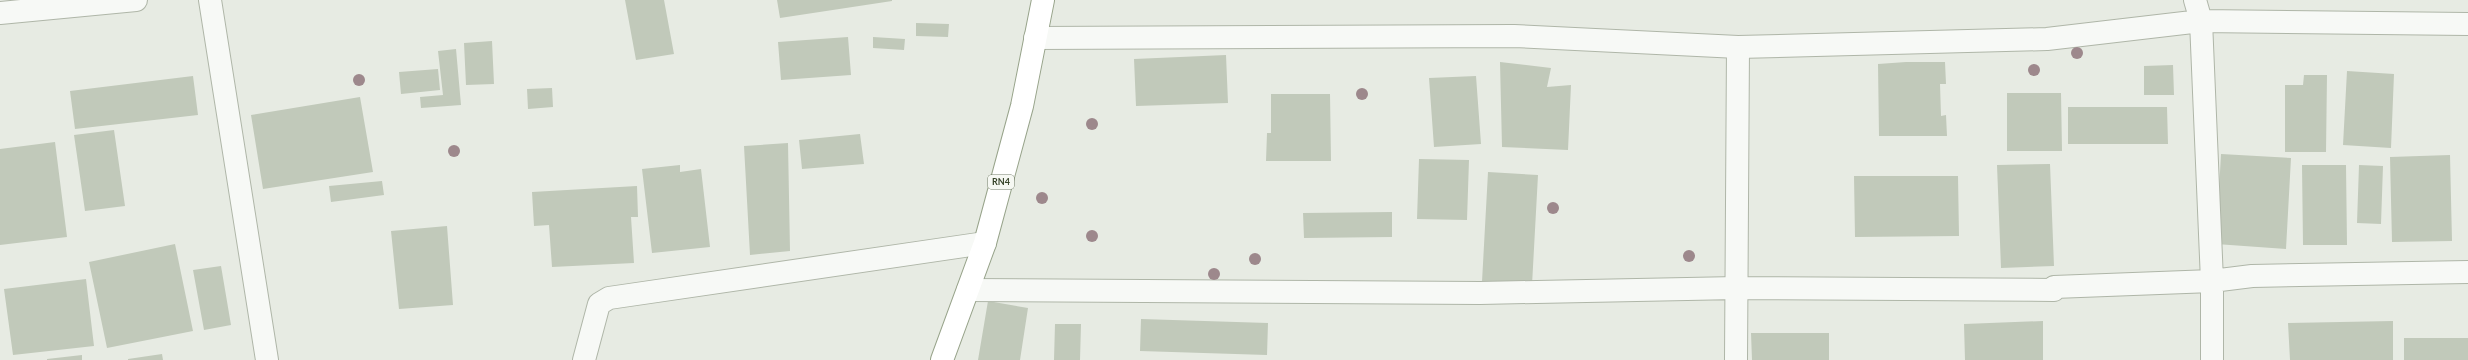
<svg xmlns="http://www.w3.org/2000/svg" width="2468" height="360" viewBox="0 0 2468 360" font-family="Lato,sans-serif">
  <rect width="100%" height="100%" fill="#e7ebe3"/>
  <path fill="#c1c9ba" d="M625,0h39l10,54 -38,6z
    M777,0h115v1l-112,17z
    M916,23l33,1 -1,13 -32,-1z
    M848,37l3,38 -70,5 -3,-38z
    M873,37l32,2 -1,11 -31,-2z
    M492,41l2,43 -28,1 -2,-42z
    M456,49l5,56 -40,3 -1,-11 23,-2 -5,-44z
    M1226,55l2,48 -92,3 -2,-47z
    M1500,62l51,6 -4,19 24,-2 -3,65 -66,-3z
    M1906,62h39l1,22h-6l1,32 5,-1 1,21h-68l-1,-72z
    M2173,65l1,30h-30v-29z
    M438,69l2,21 -39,4 -2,-22z
    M2347,71l47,3 -3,74 -48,-3z
    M2304,75h23l-1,77h-41v-67h18z
    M193,76l5,39 -123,14 -5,-38z
    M1476,76l5,68 -47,3 -5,-69z
    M552,88l1,19 -25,2 -1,-20z
    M2007,93h54l1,58h-55z
    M1271,94h59l1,67h-65l1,-28h4z
    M360,97l13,75 -110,17 -12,-74z
    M2068,107h99l1,37h-100z
    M114,130l11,76 -40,5 -11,-76z
    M860,134l4,30 -62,5 -3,-29z
    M55,142l12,95 -67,8v-96z
    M788,143l2,108 -40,4 -6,-109z
    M2221,154l70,4 -5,91 -70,-5z
    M2450,155l2,86 -60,1 -2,-85z
    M1419,159l50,1 -2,60 -50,-1z
    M2050,164l4,102 -53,2 -4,-103z
    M680,165v7l21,-3 9,78 -58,6 -10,-84z
    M2302,165h44l1,80h-44z
    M2359,165l24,1 -2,58 -24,-1z
    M1488,172l50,3 -6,110 -50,-3z
    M1854,176h104l1,60 -104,1z
    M382,181l2,14 -53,7 -2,-16z
    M637,186l1,31h-7l3,46 -82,4 -3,-42 -15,1 -2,-34z
    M1392,212v25l-88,1 -1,-25z
    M447,226l6,79 -54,4 -8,-78z
    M175,244l18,87 -86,17 -18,-86z
    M221,266l10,59 -27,5 -11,-60z
    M86,279l8,67 -81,9 -9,-66z
    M988,301l40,7 -8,52h-42z
    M1141,319l127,4 -1,32 -127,-4z
    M2043,321v39h-78l-1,-36z
    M2393,321v39h-103l-2,-37z
    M1055,324h26l-1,36h-26z
    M1751,333h78v27h-77z
    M2404,338h64v22h-64z
    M162,354l1,6h-35v-1z
    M82,355v5h-35v-1z"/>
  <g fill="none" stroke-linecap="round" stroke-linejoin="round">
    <defs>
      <path id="minor" d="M210,0l57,360
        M2195,0l6,21 11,260v79
        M0,13l136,-13
        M1035,38l479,-2 224,11 309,-8 154,-18 267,3
        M968,290l512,3 257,-5 317,2v-3l158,-6 40,-5 216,-4
        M584,360l15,-56 10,-6 376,-55
        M1736,360l2,-313"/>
      <path id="trunk" d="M942,360l43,-117 37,-137 21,-106"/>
    </defs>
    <use href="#minor" stroke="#afb6a8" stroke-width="24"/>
    <use href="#trunk" stroke="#97a38a" stroke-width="24"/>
    <use href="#minor" stroke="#f7f9f6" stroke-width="22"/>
    <use href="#trunk" stroke="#fff" stroke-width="22"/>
  </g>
  <g fill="#9d888c">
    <circle cx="2077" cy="53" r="6"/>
    <circle cx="2034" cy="70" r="6"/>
    <circle cx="359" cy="80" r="6"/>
    <circle cx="1362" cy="94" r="6"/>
    <circle cx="1092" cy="124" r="6"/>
    <circle cx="454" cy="151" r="6"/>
    <circle cx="1042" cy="198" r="6"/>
    <circle cx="1553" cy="208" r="6"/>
    <circle cx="1092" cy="236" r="6"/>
    <circle cx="1689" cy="256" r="6"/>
    <circle cx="1255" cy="259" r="6"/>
    <circle cx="1214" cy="274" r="6"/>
  </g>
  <g text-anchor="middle" stroke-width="3" stroke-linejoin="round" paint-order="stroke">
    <rect fill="#f6f8f3" stroke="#707a66" stroke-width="1" x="988" y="175" width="26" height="14" rx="3"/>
    <g font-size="9" font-weight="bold" fill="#37442a">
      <text x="1001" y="185">RN4</text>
    </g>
  </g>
</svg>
